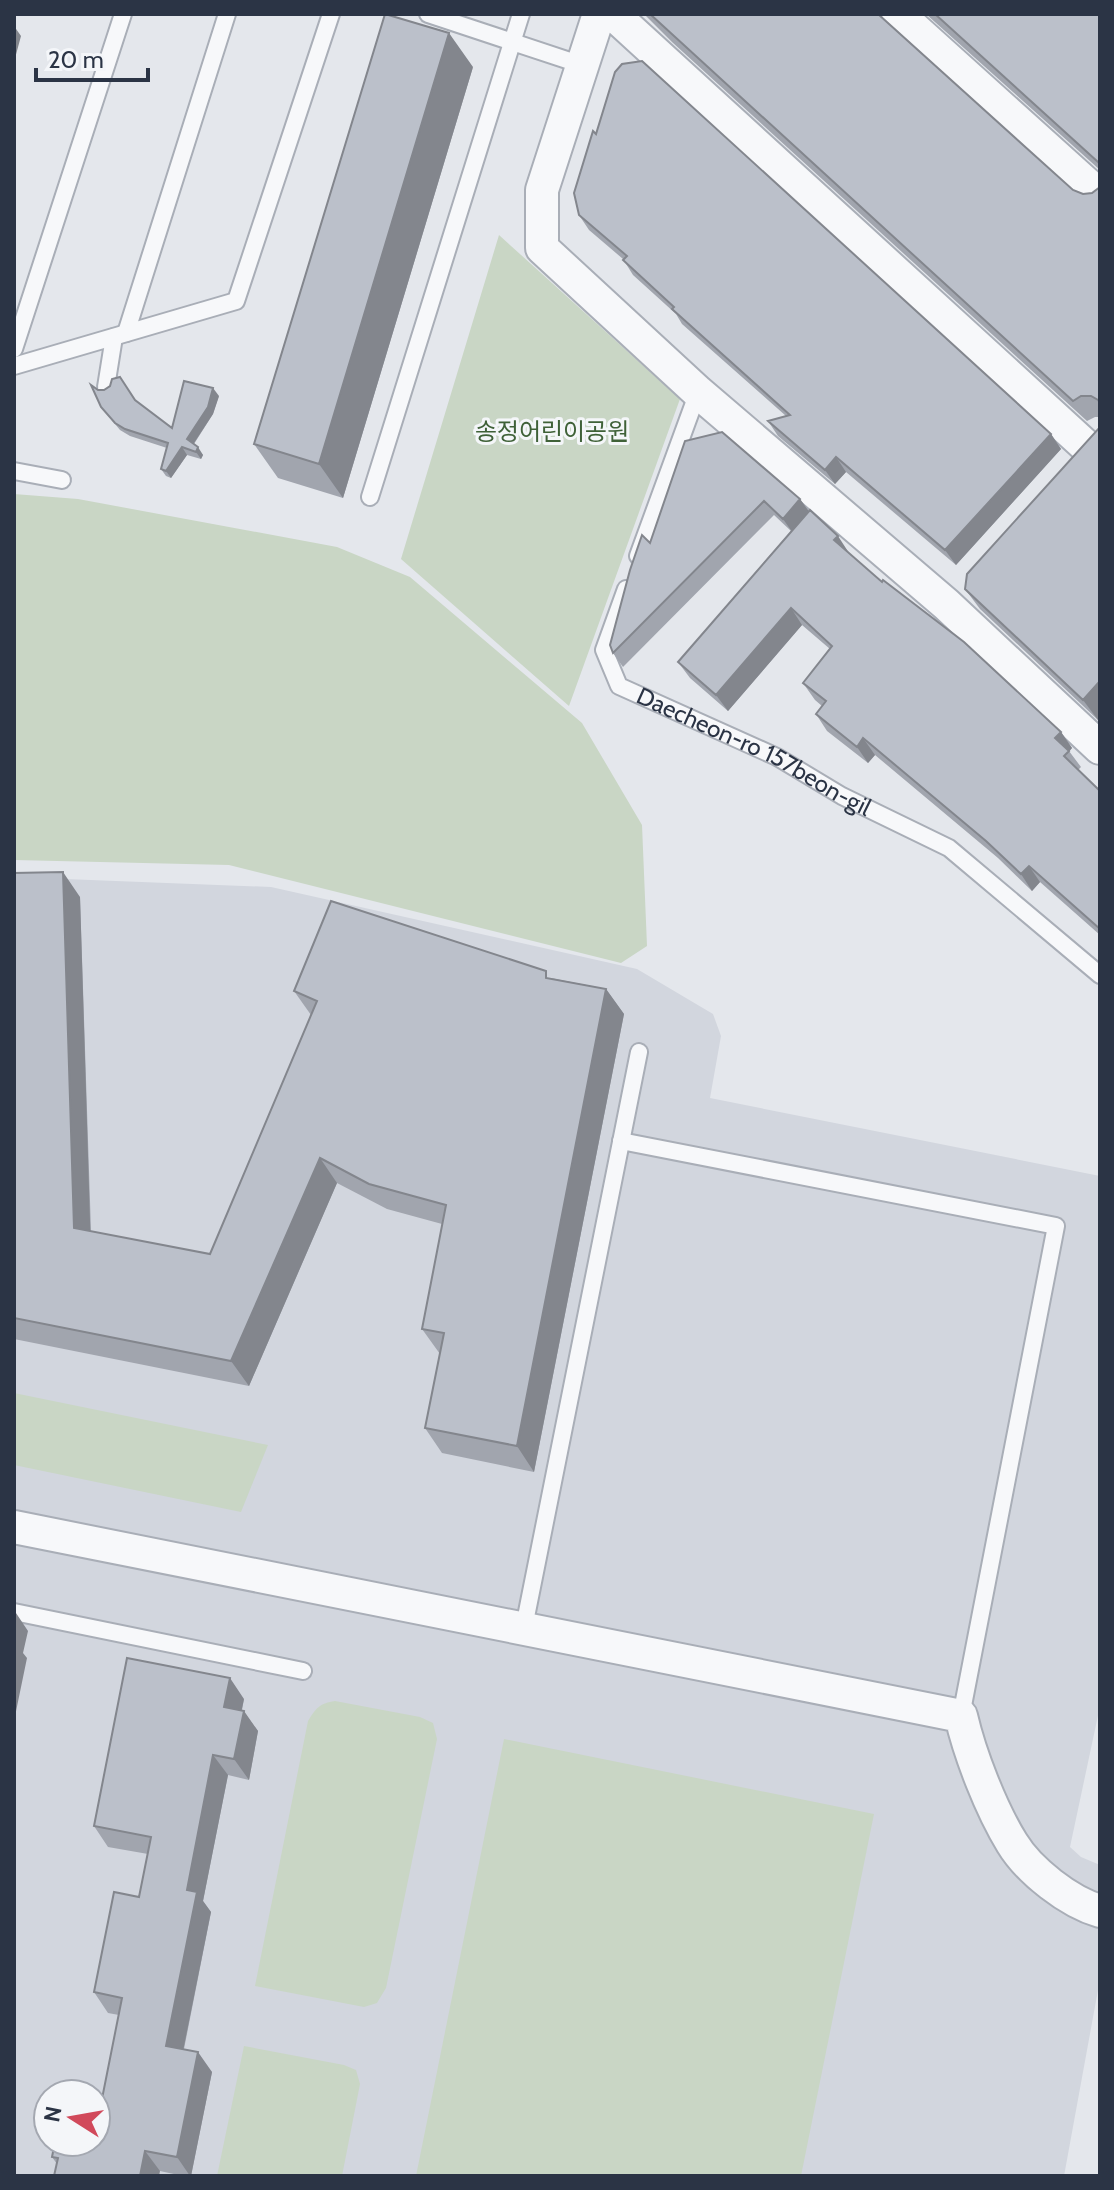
<svg xmlns="http://www.w3.org/2000/svg" width="1114" height="2190" viewBox="0 0 1114 2190" font-family="Cabin,'Noto Sans KR',sans-serif">
  <rect width="100%" height="100%" fill="#e4e7ec"/>
  <path fill="#d2d6de" fill-rule="evenodd" d="M14,877l257,10 366,82 76,45 8,22 -11,62 390,78v530l-30,141 11,10 19,8v114l-36,197h-1050zM48,2094h48v48h-48z"/>
  <path fill="#c9d6c5" d="M499,235l181,164 -111,307 -168,-147z
    M14,494l64,5 259,48 73,30 172,146 60,102 5,121 -26,17 -392,-98 -215,-5z
    M14,1393l254,52 -27,67 -227,-47z
    M335,1701l85,16 13,6 4,16 -51,249 -9,15 -13,4 -109,-21 53,-265c8,-13 12,-18 27,-20z
    M504,1739l370,75 -73,362h-385z
    M244,2046l100,19 12,5 4,14 -18,92h-125z"/>
  <g fill="none" stroke-linecap="round" stroke-linejoin="round">
    <defs>
      <g id="service">
        <path d="M428,14l154,51"/>
        <path d="M126,333l101,-319"/>
        <path d="M14,349l109,-335"/>
        <path d="M14,366l222,-65 95,-287"/>
        <path d="M106,387l8,-50"/>
        <path d="M14,471l48,9"/>
        <path d="M370,497l151,-483"/>
        <path d="M638,556l60,-164"/>
        <path id="s1" d="M626,589l-22,61 15,36 158,71 65,39 107,52 151,127"/>
        <path d="M621,1141l435,85 -95,490"/>
        <path d="M14,1612l289,59"/>
        <path d="M524,1627l115,-575"/>
      </g>
      <path id="minor" d="M599,14l-57,176v58l156,144 248,212 154,144
        M613,14l475,434
        M898,14l202,182
        M14,1527l947,189c9,39 30,93 51,127 17,28 57,59 88,68"/>
    </defs>
    <use href="#service" stroke="#a9aeb7" stroke-width="20"/>
    <use href="#minor" stroke="#a9aeb7" stroke-width="36"/>
    <use href="#service" stroke="#f7f8fa" stroke-width="16"/>
    <use href="#minor" stroke="#f7f8fa" stroke-width="32"/>
  </g>
  <path fill="#a1a5ae" d="M644,14h236v2l193,174 10,4 9,-1 8,-6v230h-5l-8,4 -415,-379z
    M926,14h174v156z
    M473,67l-130,431 -65,-20 -24,-34z
    M579,215l472,219 10,15 -105,116 -110,-93 -11,12 -57,-48 -10,-15 18,-5 -104,-92 -6,-10 -43,-39 -10,-16 -34,-29z
    M98,390l38,11 36,27 47,-32 -6,18 -19,30 9,11 -2,4 -14,-4 -16,23 -5,-2 -5,-7 6,-21 -37,-12 -10,-6 -19,-23z
    M1100,427v290l-2,3 -118,-111 -15,-20z
    M685,441l115,58 9,12 40,42 33,29 179,150 11,16 -3,3 12,16 -3,3 22,21v144l-60,-53 -8,9 -34,-33 -123,-103 -7,8 -41,-32 -11,-17 6,-8 -7,-6 -12,-17 27,-34 -28,-24 -74,86 -38,-33 -12,-16 113,-131 -17,-16 -151,152 -10,-14z
    M14,873l66,24 11,334 119,23 101,-239 -17,-24 257,-13 55,11 18,25 -90,458 -92,-19 -17,-25 15,-74 -18,-25 20,-105 -55,-15 -50,-26 -88,203 -235,-47z
    M244,1699l-2,11 16,21 -9,49 -21,-5 -25,126 8,11 -27,137 28,23 -21,104h-8l-23,-5 -103,-7 -5,-7 47,-43 20,-99 -11,-2 -14,-21 45,-95 9,-43 -40,-7 -14,-21z"/>
  <path fill="#83868d" d="M14,26l7,10 -7,26z
    M449,33l24,34 -130,431 -24,-34z
    M213,388l6,8 -6,18 -21,32 -5,-7z
    M1051,434l10,15 -105,116 -11,-15z
    M182,447l5,8 -16,23 -5,-7z
    M198,447l5,8 -2,4 -5,-7z
    M836,457l10,15 -11,12 -10,-14z
    M800,499l10,14 -17,20 -10,-14z
    M838,536l11,17 -15,-13z
    M791,608l11,17 -74,86 -12,-16z
    M1100,681v36l-2,3 -15,-20z
    M1061,732l11,16 -5,6 -12,-16z
    M863,738l12,17 -7,8 -11,-16z
    M1029,866l11,16 -8,9 -11,-17z
    M63,872l17,25 11,356 -17,-25z
    M606,989l18,25 -90,458 -17,-26z
    M320,1158l17,25 -88,203 -18,-25z
    M14,1610l14,21 -5,22 4,5 -13,63z
    M230,1678l14,21 -6,28 -14,-20z
    M244,1711l14,20 -9,49 -15,-21z
    M213,1755l15,20 -25,126 8,11 -31,154 -14,-20 21,-156z
    M198,2052l14,20 -21,104h-1l-13,-19z
    M145,2151l15,20 -1,5h-19z"/>
  <path fill="#bbc0ca" stroke="#83868d" stroke-width="2" d="M385,14l64,19 -130,431 -65,-20z
    M650,14h228l195,176 10,4 9,-1 8,-6v216l-2,-3 -7,-4h-10l-8,5z
    M935,14h165v150l-2,-2z
    M642,61l409,373 -106,116 -109,-93 -11,13 -57,-49 22,-6 -118,-106 2,-2 -51,-47 4,-4 -48,-41 -5,-22 19,-62 3,3 19,-62 7,-8z
    M120,377l15,23 37,28 12,-47 29,7 -5,19 -21,32 11,8 -2,5 -14,-5 -16,24 -5,-2 7,-26 -43,-14 -10,-6 -14,-16 -10,-22 7,5h6l6,-4 2,-7z
    M1100,427v254l-17,19 -118,-111 2,-15z
    M722,432l78,67 -17,20 -19,-18 -151,152 -3,-8 20,-75 12,-35 8,8 35,-102z
    M810,510l28,26 -4,4 48,42 1,-2 81,62 97,90 -6,6 14,13 -5,5 36,35v138l-71,-63 -8,8 -35,-33 -123,-103 -6,9 -41,-33 10,-13 -23,-18 29,-37 -41,-38 -75,87 -38,-33z
    M63,872l11,356 136,26 107,-253 -23,-10 37,-90 215,70v7l60,11 -89,457 -92,-18 19,-95 -22,-4 24,-124 -77,-21 -49,-26 -89,203 -217,-43v-445z
    M127,1658l103,20 -6,29 20,4 -10,48 -21,-4 -26,135 10,2 -31,154 32,6 -21,105 -32,-6 -5,25h-86l4,-18 -6,-1 3,-15h41v-29l3,1 23,-116 -28,-6 20,-100 25,5 12,-60 -57,-11z"/>
  <g text-anchor="middle" stroke-width="6" stroke-linejoin="round" paint-order="stroke">
    <g font-size="24" fill="#3f6138" stroke="#f4f6f9">
      <text x="552" y="440">송정어린이공원</text>
    </g>
    <g font-size="24" fill="#2b3445" stroke="#f4f6f9">
      <text dy="8" stroke="none"><textPath href="#s1" startOffset="254">Daecheon-ro 157beon-gil</textPath></text>
    </g>
  </g>
  <rect width="1114" height="2190" fill="none" stroke="#2b3445" stroke-width="32"/>
  <g transform="translate(72 2118) rotate(281)"><circle r="38" fill="#f4f6f9" stroke="#a4a8b1" stroke-width="2"/>
  <path d="M0-6L14 30L0 20L-14 30Z" fill="#d1495b"/>
  <text y="-12" font-size="22" font-weight="bold" text-anchor="middle" fill="#2b3445">N</text>
  </g>
  <path d="M36 68v12h112v-12" fill="none" stroke="#2b3445" stroke-width="4"/>
  <text x="48" y="68" font-size="24" fill="#2b3445" stroke="#f4f6f9" stroke-width="6" paint-order="stroke">20 m</text>
</svg>
